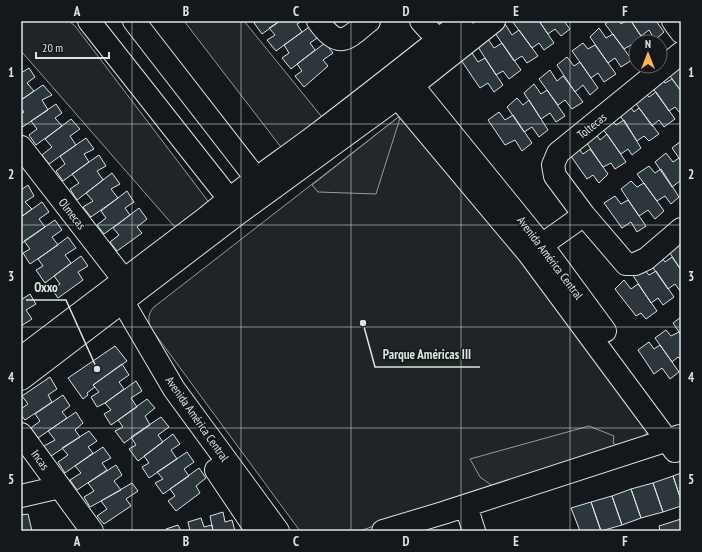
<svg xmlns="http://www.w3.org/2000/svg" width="702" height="552" viewBox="0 0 702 552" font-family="'PT Sans Narrow',sans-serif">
  <rect width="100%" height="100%" fill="#14181c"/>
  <path fill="#202428" stroke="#939e99" d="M21,21h48l6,5 139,183 -34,24 -159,-182z
    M184,21h60l82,101 -39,33z
    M409,113l240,312 -3,9 -7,6 -280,91h-59l-150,-204c-2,-9 -2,-13 4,-20l247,-192z"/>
  <path fill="#24282b" stroke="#939e99" d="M401,115l-25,79 -58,-2 -6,-7z
    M589,426l25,10 -1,7 5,3 -124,41 -14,-10 -10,-18z"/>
  <path fill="#2c363c" stroke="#d8e6dc" d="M257,21h23l-18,13 -8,-11z
    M280,21h22l-5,3 5,8 -26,19 -9,-11 8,-5 -6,-7z
    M512,21h27l15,22 -10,7 -5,-7 -7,5z
    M539,21h25l6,8 -9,7 -6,-7 -7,5z
    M609,21h11l1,3 5,-3h5l14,21h-9v9l-5,-6 -7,4 -19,-25z
    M631,21h25l8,11 -9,8 -6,-10 -8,6z
    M505,24l7,11 7,-5 19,26 -11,7 -5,-7 -8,5 -19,-28z
    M312,25l8,11 -10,7 5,7 -24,19 -9,-11 7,-5 -5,-8z
    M599,28l7,10 7,-4 19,26 -11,7 -6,-9 -7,5 -18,-26z
    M488,39l6,9 8,-5 19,27 -12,9 -6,-8 -7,4 -18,-28z
    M325,43l8,10 -10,7 5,6 -24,21 -9,-11 7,-5 -5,-7z
    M583,43l5,6 7,-4 21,29 -12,8 -6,-9 -7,5 -19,-27z
    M472,53l6,9 7,-4 18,27 -9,7 -6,-9 -8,5 -19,-28z
    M567,57l7,9 6,-4 18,26 -8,7 -7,-10 -8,7 -18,-27z
    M675,61l6,10v20l-16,-22z
    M29,68l6,9 -8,6 7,8 -13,9v-27z
    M550,70l7,11 6,-5 20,26 -11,7 -7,-9 -7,5 -19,-26z
    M659,75l6,8 7,-4 9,12 -1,22 -5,-6 -6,4 -20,-28z
    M534,84l7,10 6,-4 18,26 -9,6 -6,-9 -9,6 -17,-26z
    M43,85l9,10 -10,5 6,10 -27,18v-14l3,-2 -3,-4v-8z
    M642,89l7,8 7,-5 19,27 -11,8 -5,-7 -7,6 -20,-28z
    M517,98l6,7 6,-5 19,30 -9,7 -7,-10 -8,5 -17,-25z
    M627,102l7,10 5,-4 20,26 -10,7 -5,-5 -7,5 -20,-30z
    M56,104l6,9 -7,5 7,8 -26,19 -7,-10 8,-6 -6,-8z
    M499,112l6,8 8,-5 19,28 -10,8 -7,-11 -10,5 -17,-25z
    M609,117l7,8 8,-5 17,28 -9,7 -4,-6 -7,5 -21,-29z
    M71,119l9,10 -10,7 6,9 -27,19 -7,-9 10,-8 -7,-8z
    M594,131l6,9 7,-6 19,28 -11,7 -4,-6 -8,4 -19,-28z
    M86,138l8,11 -10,5 5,8 -26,19 -7,-10 9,-7 -5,-8z
    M681,141v20l-9,-13z
    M576,145l7,9 7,-5 18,25 -9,9 -6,-8 -6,4 -19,-27z
    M666,153l7,9 6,-4 2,3v22l-1,-2 -8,6 -17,-25z
    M99,155l7,11 -9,5 6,9 -26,20 -7,-11 9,-6 -7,-9z
    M649,166l6,7 6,-4 18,28 -8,7 -6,-8 -8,5 -20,-27z
    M112,173l8,11 -9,5 7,9 -27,19 -8,-10 10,-6 -7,-8z
    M631,181l6,6 7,-4 20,28 -9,8 -7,-9 -9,6 -18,-27z
    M28,185l6,11 -9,6 7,7 -11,8v-27z
    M127,191l7,11 -9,6 5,7 -26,19 -7,-9 9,-7 -5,-7z
    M615,196l6,8 7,-4 18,26 -9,6 -6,-10 -9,6 -18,-25z
    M42,202l7,10 -10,7 6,8 -24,17v-27z
    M139,208l8,11 -10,8 5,6 -25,18 -7,-9 9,-7 -6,-7z
    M55,220l7,10 -10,7 6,8 -28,19 -7,-11 7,-4 -6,-8z
    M68,237l8,11 -11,7 6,8 -26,20 -9,-13 7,-4 -5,-7z
    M675,240l6,6v24l-15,-23z
    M659,254l6,8 7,-5 9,13 -1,21 -5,-7 -7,5 -19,-27z
    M81,256l7,10 -10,6 5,8 -25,18 -6,-9 8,-5 -6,-8z
    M642,267l7,8 7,-4 18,26 -11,8 -5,-7 -7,5 -19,-29z
    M624,280l7,9 7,-5 19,27 -11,8 -5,-6 -5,3 -21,-27z
    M30,294l6,10 -10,6 6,9 -11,7v-26z
    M681,317v18l-8,-12z
    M666,330l5,6 8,-4 2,3v25l-3,-3 -6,5 -17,-24z
    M649,342l5,7 6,-4 19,27 -9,7 -8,-11 -8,6 -16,-24z
    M115,346l12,15 -34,24 2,2 -8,6 1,2 -5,4 -15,-21z
    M122,364l7,11 -10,7 5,7 -19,14 -8,4 -6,-10 8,-5 -6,-7z
    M50,377l7,12 -9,6 4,7 -27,18 -4,-5v-6l7,-5 -6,-8z
    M136,381l6,10 -11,7 6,9 -26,18 -7,-11 7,-4 -6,-7z
    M63,395l7,11 -8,6 5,6 -29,20 -7,-10 9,-7 -5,-7z
    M147,399l8,9 -10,8 5,9 -26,18 -9,-12 8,-4 -5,-7z
    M76,412l7,11 -8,7 5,7 -29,19 -7,-10 11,-6 -7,-9z
    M161,417l8,10 -11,8 5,7 -25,19 -9,-12 7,-4 -5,-8z
    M89,431l8,10 -9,6 5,6 -28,20 -7,-11 10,-7 -6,-7z
    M173,434l7,10 -9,6 6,9 -28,19 -7,-11 7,-4 -5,-7z
    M103,447l8,11 -9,5 5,7 -30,20 -7,-10 11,-7 -6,-7z
    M187,452l7,10 -10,7 5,7 -26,18 -8,-11 8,-4 -6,-7z
    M116,465l6,10 -8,6 7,9 -31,17 -6,-10 10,-6 -6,-8z
    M199,468l7,10 -10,8 4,7 -24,18 -8,-10 7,-5 -5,-7z
    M681,473v27l-8,-24z
    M673,476l8,24v6l-18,6 -10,-29z
    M132,483l6,8 -12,8 5,7 -27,18 -7,-8 10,-7 -6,-8z
    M653,483l10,29 -22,6 -10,-29z
    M631,489l10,29 -19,7 -10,-29z
    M612,496l10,29 -21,6 -10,-29z
    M591,502l10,29h-21l-9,-23z
    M223,512l2,10 7,-2 3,11h-22l-3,-15z
    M28,514l4,17h-11v-16z
    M201,518l3,9 8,-2 1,6h-23l-2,-9z
    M681,519v12h-21l-1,-5z
    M178,525l3,6h-14l-1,-2z"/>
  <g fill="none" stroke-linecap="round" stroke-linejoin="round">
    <defs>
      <path id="minor" d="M89,21l149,189
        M134,21l131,169
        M318,21c21,29 28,19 51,0
        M421,21l17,19
        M673,21l8,11
        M681,53l-123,100 -5,12 2,11 29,39 42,49h9l11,-5 35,-30
        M402,76l10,9 129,159 64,87
        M389,87l140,167 146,197
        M21,147l103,133
        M529,254l55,-39
        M114,291l9,11 51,87 104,142
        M21,358l186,-141c34,-29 73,-55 109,-82 49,-37 98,-76 146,-114
        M21,379l219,-167 158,-115 96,-76
        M21,434l71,97
        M216,470l41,61
        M21,496l39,-9
        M466,506l8,25
        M383,531l60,-18 237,-77"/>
    </defs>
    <use href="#minor" stroke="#d8e6dc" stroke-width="24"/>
    <use href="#minor" stroke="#14181c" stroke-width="22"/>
  </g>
  <path fill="none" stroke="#d8e6dc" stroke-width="1" stroke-opacity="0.55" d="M132,21v510M241,21v510M351,21v510M461,21v510M570,21v510M21,124h660M21,225h660M21,327h660M21,428h660"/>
  <g text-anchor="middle" stroke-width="3" stroke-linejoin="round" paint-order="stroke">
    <g font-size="12" fill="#d8e6dc" stroke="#14181c">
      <text transform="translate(592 126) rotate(-39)" y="4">Toltecas</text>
      <text transform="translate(72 214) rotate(52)" y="4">Olmecas</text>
      <text transform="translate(550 258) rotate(53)" y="4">Avenida América Central</text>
      <text transform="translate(197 419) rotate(55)" y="4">Avenida América Central</text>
      <text transform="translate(40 460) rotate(54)" y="4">Incas</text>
    </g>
  </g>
  <path fill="none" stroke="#d8e6dc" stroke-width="1.5" d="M97 369L66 300H26M363 323L375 367H480"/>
  <g fill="#d8e6dc" stroke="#14181c" stroke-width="1.5">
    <circle cx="97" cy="369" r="4"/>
    <circle cx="363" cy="323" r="4"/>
  </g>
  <g font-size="13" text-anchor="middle" font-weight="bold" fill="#d8e6dc" stroke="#14181c" stroke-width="3" stroke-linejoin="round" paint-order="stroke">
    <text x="46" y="292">Oxxo</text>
    <text x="427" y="359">Parque Américas III</text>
  </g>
  <rect width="702" height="552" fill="none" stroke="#14181c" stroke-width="44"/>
  <g transform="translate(648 54)"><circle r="19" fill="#14181c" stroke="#626a69"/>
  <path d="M0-3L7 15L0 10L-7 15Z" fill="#ffb74d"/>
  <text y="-6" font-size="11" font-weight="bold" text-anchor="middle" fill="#d8e6dc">N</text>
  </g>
  <path d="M36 52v6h73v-6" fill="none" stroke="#d8e6dc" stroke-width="2"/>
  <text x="42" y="52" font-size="12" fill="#d8e6dc" stroke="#14181c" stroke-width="3" paint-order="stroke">20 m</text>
  <rect x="22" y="22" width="658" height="508" fill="none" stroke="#d8e6dc" stroke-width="1.5"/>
  <g font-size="13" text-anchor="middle" font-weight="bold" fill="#d8e6dc">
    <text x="77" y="16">A</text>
    <text x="186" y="16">B</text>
    <text x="296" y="16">C</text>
    <text x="406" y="16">D</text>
    <text x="516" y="16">E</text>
    <text x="625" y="16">F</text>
    <text x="11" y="77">1</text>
    <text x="691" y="77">1</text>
    <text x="11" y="179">2</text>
    <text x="691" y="179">2</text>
    <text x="11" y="281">3</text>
    <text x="691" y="281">3</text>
    <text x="11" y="382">4</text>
    <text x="691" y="382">4</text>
    <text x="11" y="484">5</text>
    <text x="691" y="484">5</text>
    <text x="77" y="546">A</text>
    <text x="186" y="546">B</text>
    <text x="296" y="546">C</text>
    <text x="406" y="546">D</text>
    <text x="516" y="546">E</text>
    <text x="625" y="546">F</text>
  </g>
</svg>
